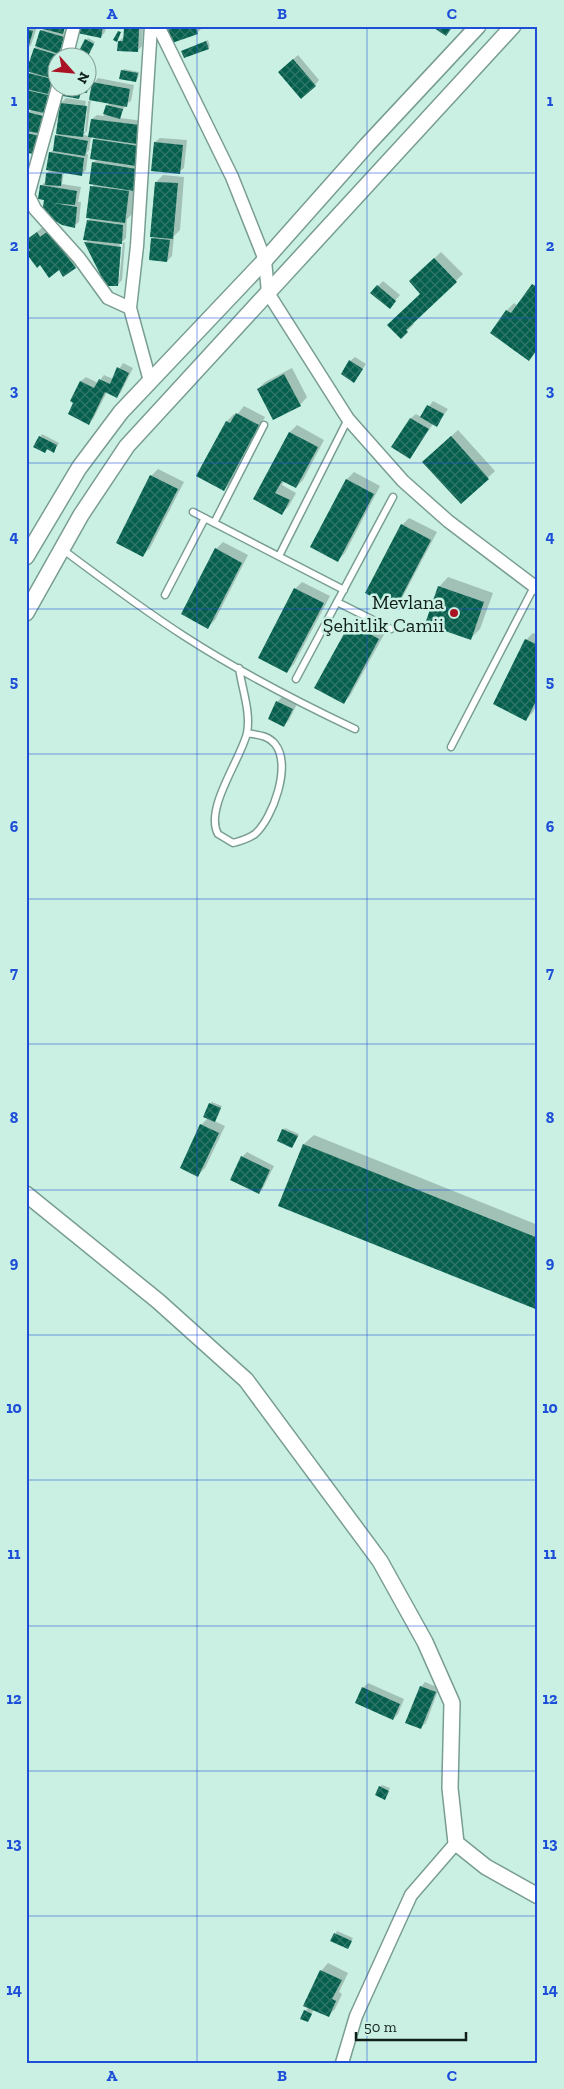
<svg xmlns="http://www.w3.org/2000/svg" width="564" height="2089" viewBox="0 0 564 2089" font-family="'Zilla Slab',serif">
  <defs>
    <pattern id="building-cross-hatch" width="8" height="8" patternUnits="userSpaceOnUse" patternTransform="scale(1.25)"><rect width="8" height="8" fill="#045f4d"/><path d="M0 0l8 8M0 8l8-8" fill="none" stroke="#317668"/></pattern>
  </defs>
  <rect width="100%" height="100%" fill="#caf0e4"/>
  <path fill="#0003" fill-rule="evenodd" d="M26,26l11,1 -6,18 -4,5z
    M41,26h27l-4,5 4,2 -8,25h-2v11l-10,38 -5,3 -5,18 5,-1 -4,4 5,1 -18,20v-32l2,-7 4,-4 -6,-1v-32l2,1 3,-6 4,-23 8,-20z
    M80,26h26l-1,6 -4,5z
    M128,26h15l-1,20 -4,4 -19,-9 5,-4 1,-8z
    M173,26h28l1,2 -5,5 -28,-3z
    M88,38l7,4 -7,14 -2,-16z
    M208,40l2,6 -2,2 -25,3z
    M298,55l21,25 -4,5 -31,-18z
    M124,69l15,3 -1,6 -2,2 -14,-9z
    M98,78l36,7 -3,16 -6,4 -5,13 24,3 -12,93 -5,5 -1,19 -3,3h-3l-3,41h2l4,-40 2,1 -3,37 -5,5 -31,-43 3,-3v-19l3,-3v-30l3,-4 -2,-20 4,-4 -6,-1 4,-21h-4l-2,13 -3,4h2l-2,16 -5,5 -17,-4 -2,13 19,3 -3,15h3l-2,20 -5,4 -29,-27 -4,-13 5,-5 1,-8 4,-4 -1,-16 4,-4 2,-13 4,-3h-2l3,-30 5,-5 20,3 -4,31h3l3,-31h2l3,-16 -7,7 -2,-1 -6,7 -14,-3 2,-7h22v-7l6,2zM91,99l19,4 -3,3 -3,10 -7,-1 -5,4 -2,17 -7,-1 4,-4z
    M160,138l27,2 -3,28 -5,4 -24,-30z
    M163,175l21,2 -4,53 -6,6 -2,20 -5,5 -14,-22 2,-3 1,-54z
    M44,226l38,34 -7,7 -16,2 -28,-19 -5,-9z
    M441,252l22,22 -50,48 1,2 -13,13 21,-44 -11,-12z
    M538,280v70l-9,9 -37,-26 15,-23 7,-7 4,3z
    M383,281l17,14 -6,7 -22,-10z
    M355,357l11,7 -12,17 -4,-20z
    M123,363l10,5 -12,24 -4,4 -10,-4 -14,27 -5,4 -13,-21 -3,-1 9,-20 5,-4 12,6 6,-8 9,4z
    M292,368l15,29 -7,8 -42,-16 7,-7z
    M433,401l15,8 -12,17 -3,-2 -23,33 -17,-10 18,-29 5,-4 5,3z
    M244,406l21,11 -34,65 -7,8 3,-69 7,-7 2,2z
    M297,425l27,15 -21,40 -7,7 -12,-6 -2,4 14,8 -7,13 -7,7 -27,-14 35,-67z
    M458,430l37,41 -34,32 -30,-48z
    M42,434l17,9 -4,6 -7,-1 -3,4 -10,-6z
    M158,469l26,13 -34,66 -7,7 8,-79z
    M354,472l26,14 -35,67 -7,7 9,-81z
    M409,518l28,14 -36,68 -7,7 8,-82z
    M223,542l25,13 -33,65 -7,7 8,-78z
    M448,577l45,16 -13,36 -9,9 -32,-51z
    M302,582l28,14 -36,68 -7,8 8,-83z
    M358,616l28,15 -36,65 -7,7 -27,-15 35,-65z
    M533,633l5,2v67l-5,10 -7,8v-80z
    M282,697l15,7 -8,16 -5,5 -7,-23z
    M212,1102l10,4 -8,15 11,5 -20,42 -7,7 3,-50 7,-7 2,-14z
    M285,1128l14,6 -7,13 -9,-17z
    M314,1135l224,90v84l-258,-104 24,-61z
    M247,1152l27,14 -11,22 -4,5 -17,-36z
    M425,1682l14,6 -13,35 -5,4v-40z
    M368,1683l36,16 -6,15 -5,5 -30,-31z
    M382,1785l8,3 -4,8 -6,-9z
    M337,1931l16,7 -5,10 -16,-8z
    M328,1963l20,10 -9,19 3,2 -7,15 -7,7 -14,-7 -6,12 -3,-10 4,-4 12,-36z"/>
  <path fill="url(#building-cross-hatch)" d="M39,26h26l-2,8 -24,-6z
    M79,26h24l-2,12 -24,-5z
    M178,26h17l3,8 -26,9 -5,-13z
    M431,26h22l-7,10z
    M26,29l7,2 -6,21h-1z
    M124,29h15l-1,23 -21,-1 1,-10h5z
    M40,30l24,7 -5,17 -24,-8z
    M118,31l3,1 -4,10 -4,-2z
    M85,39l9,5 -7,14h-5l-5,-3z
    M206,41l3,8 -25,9 -3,-7z
    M34,48l24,7 -7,23 -25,-7z
    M293,59l23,27 -15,13 -23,-27z
    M121,70l17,3 -2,9 -17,-3z
    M28,73l24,6 -4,15 -22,-5z
    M92,82l38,7 -3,18 -38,-7z
    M64,88h24l-1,5 -6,-1 -2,7 -16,-3z
    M26,90l22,5 -4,18 -18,-4z
    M60,103l27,3 -4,31 -27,-3z
    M106,105l17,4 -3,10 -17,-5z
    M27,112l16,4 -5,17 -12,-2z
    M91,119l49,6 -3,19 -49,-7z
    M26,133l14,3 -4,18 -10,-1z
    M55,135l33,6 -3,15 -32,-5z
    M93,139l46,7 -3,20 -46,-7z
    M154,142l29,3 -3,29 -29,-3z
    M49,152l35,6 -2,18 -36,-6z
    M92,162l45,7 -3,22 -45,-7z
    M46,173l16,1 -1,12 -16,-1z
    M155,182l23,1 -5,56 -23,-2z
    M40,185l37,6 -2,14 -22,-2 24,4 -2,21 -13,-3 -20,-12 2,-13 -6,-1z
    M90,186l39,5 -4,32 -39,-5z
    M87,220l36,5 -1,19 -39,-4z
    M48,231l28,37 -13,9 -4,-7 -10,8 -9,-13 -3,3 -11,-15 4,-3 -4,-5v-5l11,-8 3,5z
    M151,238l19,2 -3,22 -18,-2z
    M84,242l37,5 -3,39h-12z
    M434,258l23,24 -51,48 2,2 -7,7 -14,-14 33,-31 -11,-13z
    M532,284l6,4v60l-9,13 -39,-28 16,-23 5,3z
    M377,285l19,16 -6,8 -20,-16z
    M349,360l14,9 -9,14 -13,-9z
    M117,367l12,6 -12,25 -12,-6 -16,33 -21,-11 5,-11 -3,-2 10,-20 14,7 5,-9 11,5z
    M284,374l17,32 -28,14 -16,-31z
    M427,405l17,9 -7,13 -17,-10z
    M236,413l23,12 -35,66 -28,-15 30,-55 4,2z
    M410,418l19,11 -19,30 -19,-12z
    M289,432l29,15 -22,41 -14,-7 -7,12 15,7 -8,15 -29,-16z
    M39,436l18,9 -3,8 -7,-4 -2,4 -12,-6z
    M451,436l38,43 -28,25 -39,-42z
    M150,475l28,14 -35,68 -27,-14z
    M346,479l28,15 -36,68 -28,-15z
    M401,524l30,16 -36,69 -30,-16z
    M215,548l27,15 -34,66 -27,-15z
    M438,586l46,16 -13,38 -46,-16z
    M294,588l30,15 -37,70 -29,-15z
    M350,623l29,16 -35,65 -30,-16z
    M525,639l13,6v52l-12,24 -33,-17z
    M276,701l17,8 -9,18 -16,-8z
    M209,1103l12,5 -6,14 -12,-5z
    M200,1124l19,9 -21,44 -18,-9z
    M282,1129l16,7 -6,12 -15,-7z
    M303,1144l235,94v72l-260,-104z
    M241,1156l29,14 -11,24 -29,-14z
    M420,1686l16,6 -15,37 -16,-6z
    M362,1687l38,17 -7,16 -38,-17z
    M379,1786l10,5 -4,9 -10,-5z
    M334,1933l18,8 -4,8 -18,-8z
    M320,1970l22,10 -10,19 4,2 -7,16 -26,-11z
    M304,2010l8,4 -4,8 -8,-3z"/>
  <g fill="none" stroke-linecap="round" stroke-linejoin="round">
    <defs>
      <path id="service" d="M193,512l151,78
        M214,523l50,-98
        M62,549c40,30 80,60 122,87 54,35 112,65 171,93
        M279,556l69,-137
        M165,595l40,-77
        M337,602l54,27
        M239,668c3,21 12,44 8,65 -6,26 -43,76 -29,101l15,9c8,-2 15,-4 22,-9 18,-16 37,-69 20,-90 -7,-9 -18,-9 -28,-11
        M296,679l97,-182
        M451,747l83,-160"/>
      <path id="minor" d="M158,26l74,151 33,83 3,33 80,126 55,62 45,40 90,68
        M66,58l8,-32
        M26,191l9,18 44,49 29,40 22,10
        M28,195l30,-108
        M150,381l-20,-73 7,-62 14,-220
        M342,2063l14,-47 55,-121 45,-52"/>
      <path id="tertiary" d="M26,557l53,-89 42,-56 144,-152 102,-115 111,-119
        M26,613l55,-98 46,-69 386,-420
        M26,1194l132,107 88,79 134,181 45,81 27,61 -2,85 6,55 30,24 52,29"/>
    </defs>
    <use href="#service" stroke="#799d92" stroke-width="9"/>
    <use href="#minor" stroke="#799d92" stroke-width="15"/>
    <use href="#tertiary" stroke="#799d92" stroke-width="18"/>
    <use href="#service" stroke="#fff" stroke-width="6"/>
    <use href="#minor" stroke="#fff" stroke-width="12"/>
    <use href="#tertiary" stroke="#fff" stroke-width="15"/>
  </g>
  <path fill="none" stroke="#1d4ed8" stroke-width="1" stroke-opacity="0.55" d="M197,26v2037M367,26v2037M26,173h512M26,318h512M26,463h512M26,609h512M26,754h512M26,899h512M26,1044h512M26,1190h512M26,1335h512M26,1480h512M26,1626h512M26,1771h512M26,1916h512"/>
  <circle fill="#a91323" stroke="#caf0e4" stroke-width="2" cx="454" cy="613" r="5"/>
  <g text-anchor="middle" stroke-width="5" stroke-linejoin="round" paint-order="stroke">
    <g font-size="20" fill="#111f1b" stroke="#caf0e4" text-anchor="end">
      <text x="444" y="609">Mevlana<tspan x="444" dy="23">Şehitlik Camii</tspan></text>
    </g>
  </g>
  <rect width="564" height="2089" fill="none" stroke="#caf0e4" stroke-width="55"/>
  <g transform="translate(72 72) rotate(117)"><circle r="24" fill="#caf0e4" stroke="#809c94"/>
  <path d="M0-4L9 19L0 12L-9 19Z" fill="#a91323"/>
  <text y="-8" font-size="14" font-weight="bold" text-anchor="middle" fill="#111f1b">N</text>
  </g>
  <path d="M356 2032v8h110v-8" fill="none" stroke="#111f1b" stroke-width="2.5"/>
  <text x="364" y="2032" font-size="15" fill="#111f1b" stroke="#caf0e4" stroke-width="4" paint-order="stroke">50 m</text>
  <rect x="28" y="28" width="508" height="2034" fill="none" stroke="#1d4ed8" stroke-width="2"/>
  <g font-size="16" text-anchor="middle" font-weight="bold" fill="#1d4ed8">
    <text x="112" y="19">A</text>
    <text x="282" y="19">B</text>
    <text x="452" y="19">C</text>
    <text x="14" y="106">1</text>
    <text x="550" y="106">1</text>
    <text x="14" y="251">2</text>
    <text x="550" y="251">2</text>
    <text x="14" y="396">3</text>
    <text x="550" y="396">3</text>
    <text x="14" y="542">4</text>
    <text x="550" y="542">4</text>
    <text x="14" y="687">5</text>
    <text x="550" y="687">5</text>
    <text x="14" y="832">6</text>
    <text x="550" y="832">6</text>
    <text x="14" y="978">7</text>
    <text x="550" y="978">7</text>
    <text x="14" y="1123">8</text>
    <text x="550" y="1123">8</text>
    <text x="14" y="1268">9</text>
    <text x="550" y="1268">9</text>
    <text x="14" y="1413">10</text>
    <text x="550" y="1413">10</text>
    <text x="14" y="1559">11</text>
    <text x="550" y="1559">11</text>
    <text x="14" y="1704">12</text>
    <text x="550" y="1704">12</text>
    <text x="14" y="1849">13</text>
    <text x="550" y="1849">13</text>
    <text x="14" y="1995">14</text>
    <text x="550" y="1995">14</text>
    <text x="112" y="2081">A</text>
    <text x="282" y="2081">B</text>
    <text x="452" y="2081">C</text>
  </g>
</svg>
